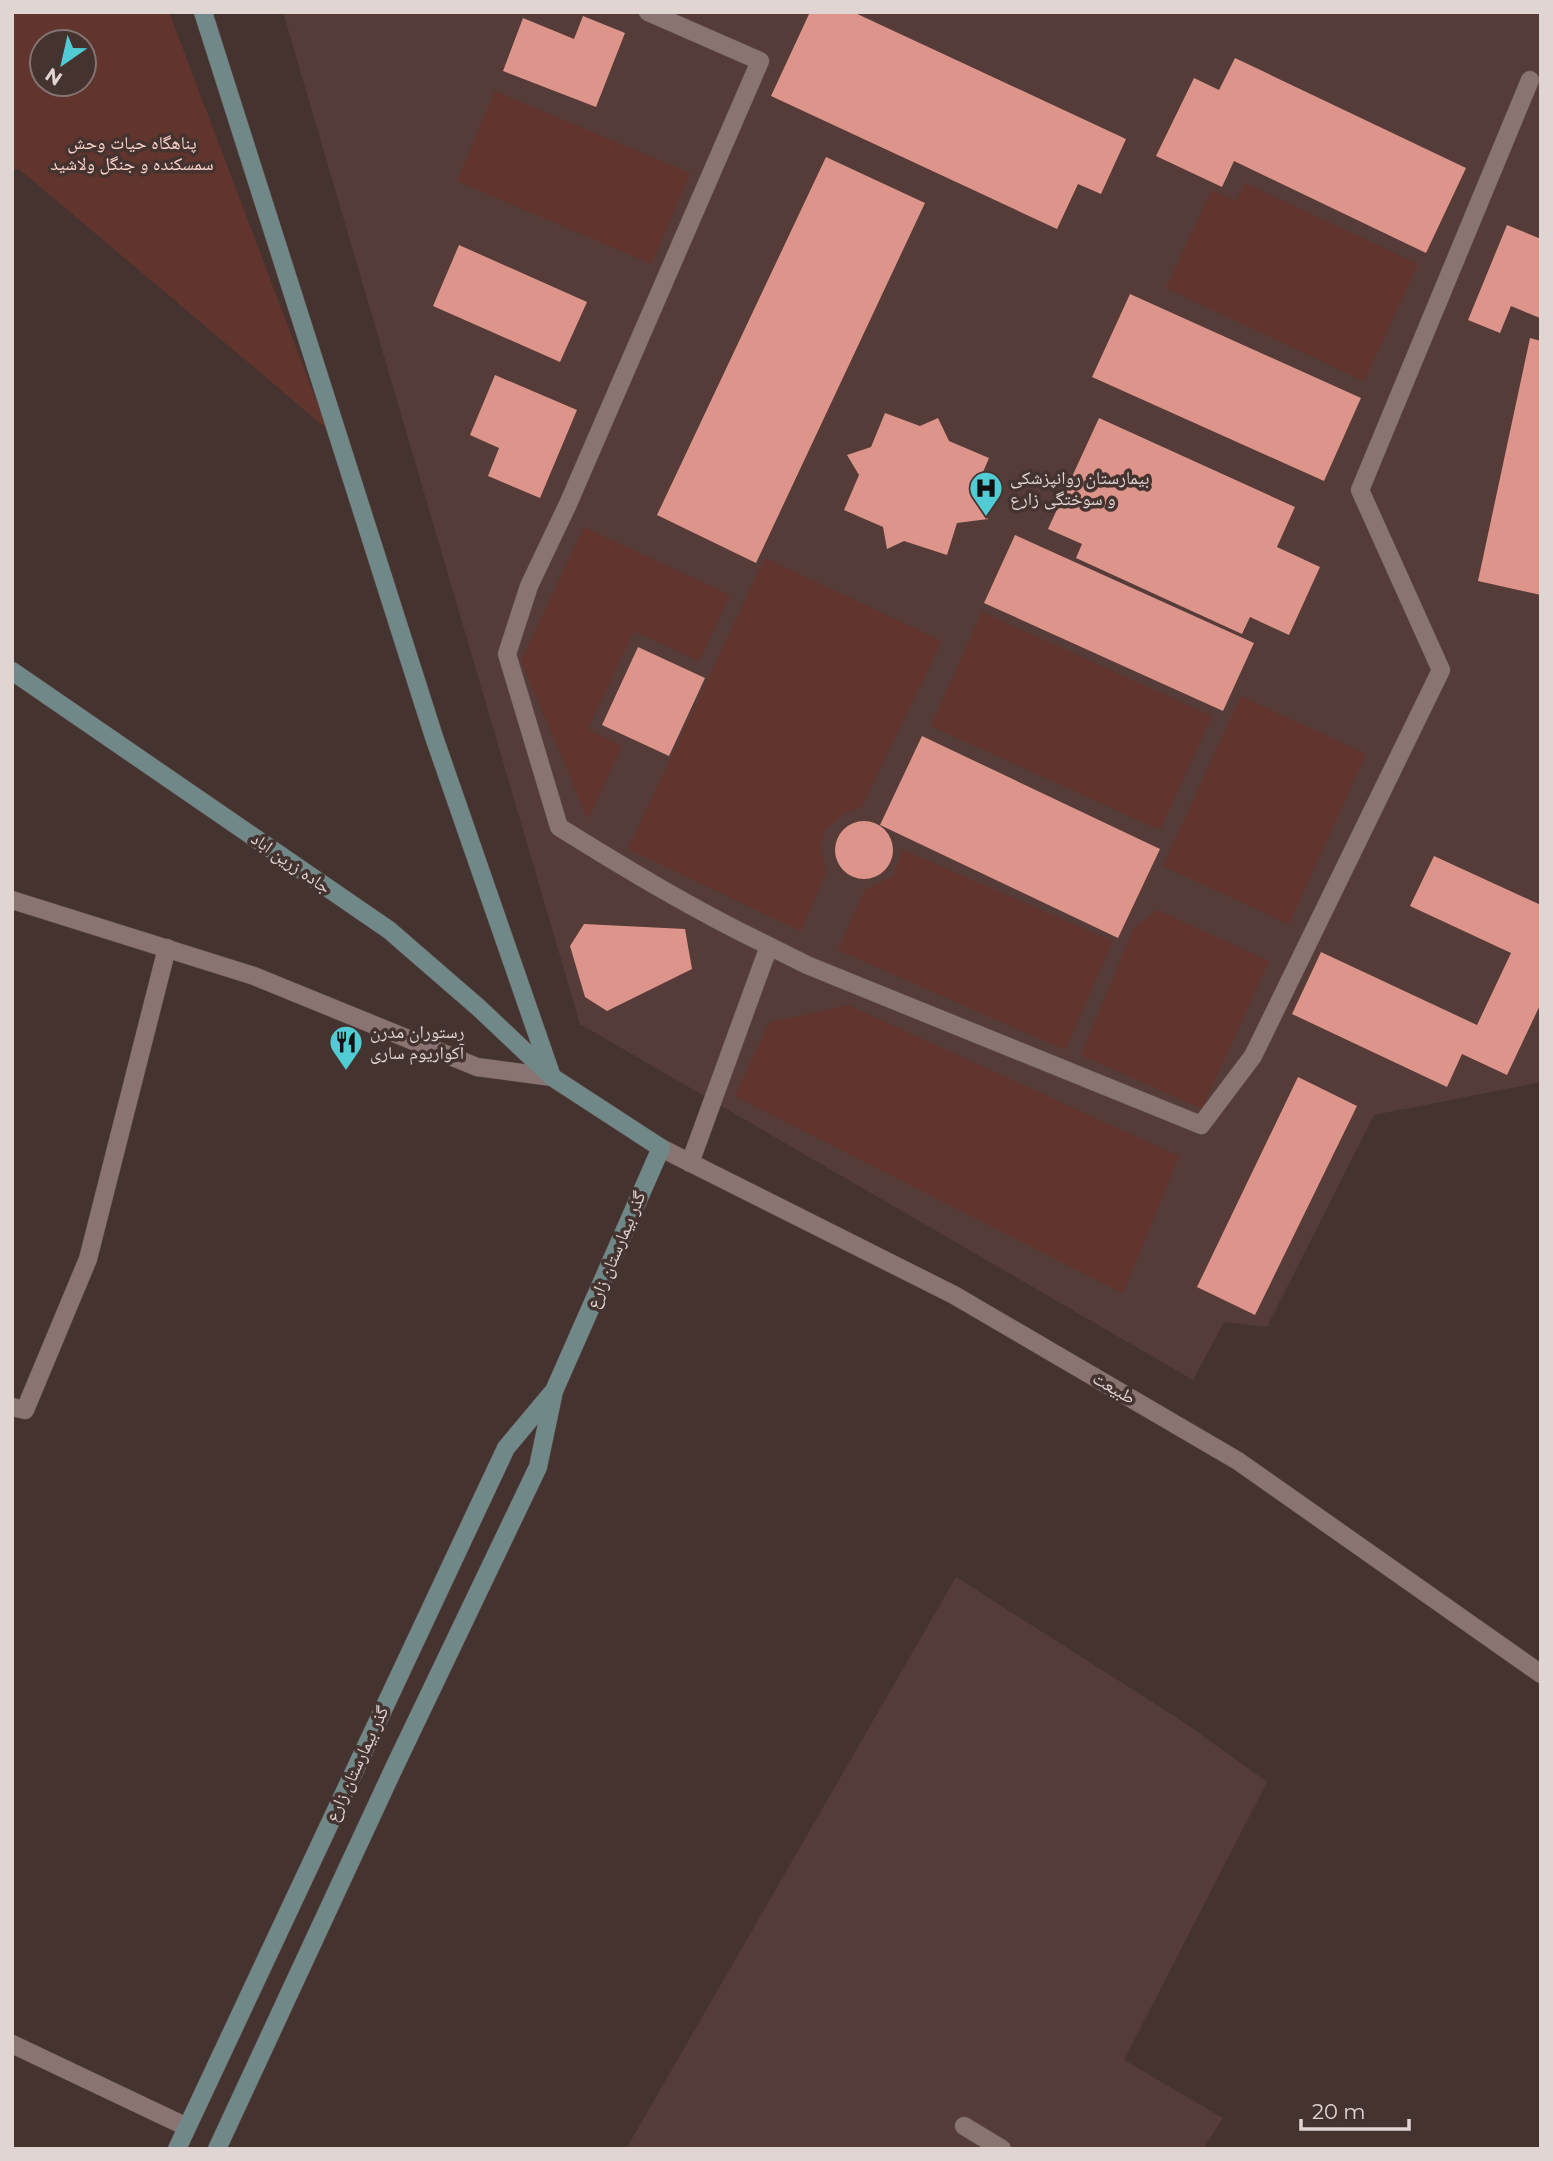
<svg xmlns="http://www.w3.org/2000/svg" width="1553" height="2161" viewBox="0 0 1553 2161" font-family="Montserrat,'Noto Naskh Arabic',sans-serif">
  <rect width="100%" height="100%" fill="#453330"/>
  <path fill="#553c38" d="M283,12h1258v1070l-167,33 -107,212 -43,-5 -31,58 -613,-356z
    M956,1577l226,144 85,61 -143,278 99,58 -20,31h-577z"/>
  <path fill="#61342e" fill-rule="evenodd" d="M12,12h157l158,417 -308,-260 -7,1zM42,42h42v42h-42z
    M495,91l195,82 -38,91 -195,-83z
    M1245,183l173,81 -54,117 -198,-93 46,-98 24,11z
    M584,527l146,68 -31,66 -65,-30 -46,98 34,17 -34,73 -67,-158z
    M765,558l177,83 -81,167 -15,4 -21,19 -4,16 6,24 -26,60 -173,-82z
    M982,612l230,104 -52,114 -229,-104z
    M1241,696l125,58 -77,170 -126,-58z
    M903,850l210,91 -48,109 -227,-100 27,-60 28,-14z
    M1157,910l112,51 -67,148 -121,-54 53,-127z
    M848,1005l331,151 -56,137 -388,-197 34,-73z"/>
  <path fill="#dd948a" d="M810,12h43l273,127 -25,55 -23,-10 -21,45 -286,-133z
    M583,16l42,17 -29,74 -93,-36 20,-53 51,21z
    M1235,58l231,110 -40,85 -192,-92 -12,26 -66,-31 38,-78 25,12z
    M826,157l99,46 -169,360 -99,-48z
    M1507,225l34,14v78l-1,1 -29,-12 -11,27 -32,-13z
    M459,245l128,57 -27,60 -127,-56z
    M1130,294l231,104 -37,83 -232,-104z
    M1530,338l11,3v254l-63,-14z
    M495,375l82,35 -37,88 -52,-22 11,-28 -29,-13z
    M885,413l35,13 18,-8 11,23 40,17 -17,40 16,21 -31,4 -10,32 -43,-14 -17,8 -4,-22 -39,-17 15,-35 -12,-20 24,-8z
    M1099,418l196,89 -18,40 43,20 -31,68 -39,-18 -8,17 -166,-76 6,-14 -34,-15z
    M1015,535l239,108 -31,68 -239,-108z
    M638,647l67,31 -36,78 -67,-31z
    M922,736l238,113 -42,89 -238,-113z
    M835 850a29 29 0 1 1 58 0a29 29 0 1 1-58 0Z
    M1434,856l107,49v98l-34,72 -45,-21 -15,33 -155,-73 29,-62 156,73 34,-72 -101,-47z
    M584,924l101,5 7,40 -85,42 -22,-14 -15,-51z
    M1298,1077l59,29 -102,209 -58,-28z"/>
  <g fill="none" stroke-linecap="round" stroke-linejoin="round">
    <defs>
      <path id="lane" d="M12,1407l13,3 63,-151 79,-311"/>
      <path id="street" d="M648,12l112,49 -192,443 -39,82 -22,68 52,173c69,43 137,84 210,119
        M12,900l242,76 223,91 75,10
        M661,1148l293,147 284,166 303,213
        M690,1163l79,-217 38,19 394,160 52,-69 188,-386 -81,-180 170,-410
        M12,2044l175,83
        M964,2126l38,23"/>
      <path id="secondary" d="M203,12l231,725 117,337
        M12,671l377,259 90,78 73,69 109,71 -107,243 -16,76 -145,303 -176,379
        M177,2149l329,-701 46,-55"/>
    </defs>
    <use href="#lane" stroke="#625250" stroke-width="19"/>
    <use href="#street" stroke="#625250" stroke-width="19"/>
    <use href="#secondary" stroke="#625250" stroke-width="19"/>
    <use href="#lane" stroke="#897471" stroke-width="18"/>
    <use href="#street" stroke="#897471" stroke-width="18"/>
    <use href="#secondary" stroke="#718888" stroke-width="18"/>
  </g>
  <defs>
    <symbol id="hospital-pin" viewBox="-11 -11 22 30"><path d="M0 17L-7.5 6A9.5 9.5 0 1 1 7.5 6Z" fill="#51ccd4" stroke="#453330"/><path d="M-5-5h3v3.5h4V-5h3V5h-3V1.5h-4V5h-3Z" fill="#111"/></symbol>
    <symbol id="restaurant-pin" viewBox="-11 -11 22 30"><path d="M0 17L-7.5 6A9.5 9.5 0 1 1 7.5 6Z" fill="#51ccd4" stroke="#453330"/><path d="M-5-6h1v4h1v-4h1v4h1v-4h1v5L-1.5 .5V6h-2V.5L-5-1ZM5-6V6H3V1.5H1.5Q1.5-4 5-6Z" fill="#111"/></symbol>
  </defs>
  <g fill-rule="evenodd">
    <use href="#hospital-pin" x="967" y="469" width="38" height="52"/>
    <use href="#restaurant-pin" x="327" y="1023" width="38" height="52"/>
  </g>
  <g text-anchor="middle" stroke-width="7" stroke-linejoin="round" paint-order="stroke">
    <g font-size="18" fill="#fdd4cd" stroke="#453330">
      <text x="132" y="149">پناهگاه حیات وحش<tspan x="132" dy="21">سمسکنده و جنگل ولاشید</tspan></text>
    </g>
    <g font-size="18" fill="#e1d5d3" stroke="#453330" text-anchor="start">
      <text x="1010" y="484">بیمارستان روانپزشکی<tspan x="1010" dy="21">و سوختگی زارع</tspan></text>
      <text x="370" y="1038">رستوران مدرن<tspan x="370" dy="21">آکواریوم ساری</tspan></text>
    </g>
    <g font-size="18" fill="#e1d5d3" stroke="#453330">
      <text transform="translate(291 863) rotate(35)" y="6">جاده زرین اباد</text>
      <text transform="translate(616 1250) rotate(-67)" y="6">گذر بیمارستان زارع</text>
      <text transform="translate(1114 1388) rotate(30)" y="6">طبیعت</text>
      <text transform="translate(357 1764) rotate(-65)" y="6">گذر بیمارستان زارع</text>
    </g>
  </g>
  <rect width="1553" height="2161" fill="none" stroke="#e1d5d3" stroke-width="28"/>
  <g transform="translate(63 63) rotate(214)"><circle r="33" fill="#453330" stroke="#837471" stroke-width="2"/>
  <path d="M0-5L12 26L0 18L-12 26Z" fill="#51ccd4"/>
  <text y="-10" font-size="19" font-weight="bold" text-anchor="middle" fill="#e1d5d3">N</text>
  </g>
  <path d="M1301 2119v10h108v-10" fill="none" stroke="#e1d5d3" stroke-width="3.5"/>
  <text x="1312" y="2119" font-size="21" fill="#e1d5d3" stroke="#453330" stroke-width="5" paint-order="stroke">20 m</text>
</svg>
